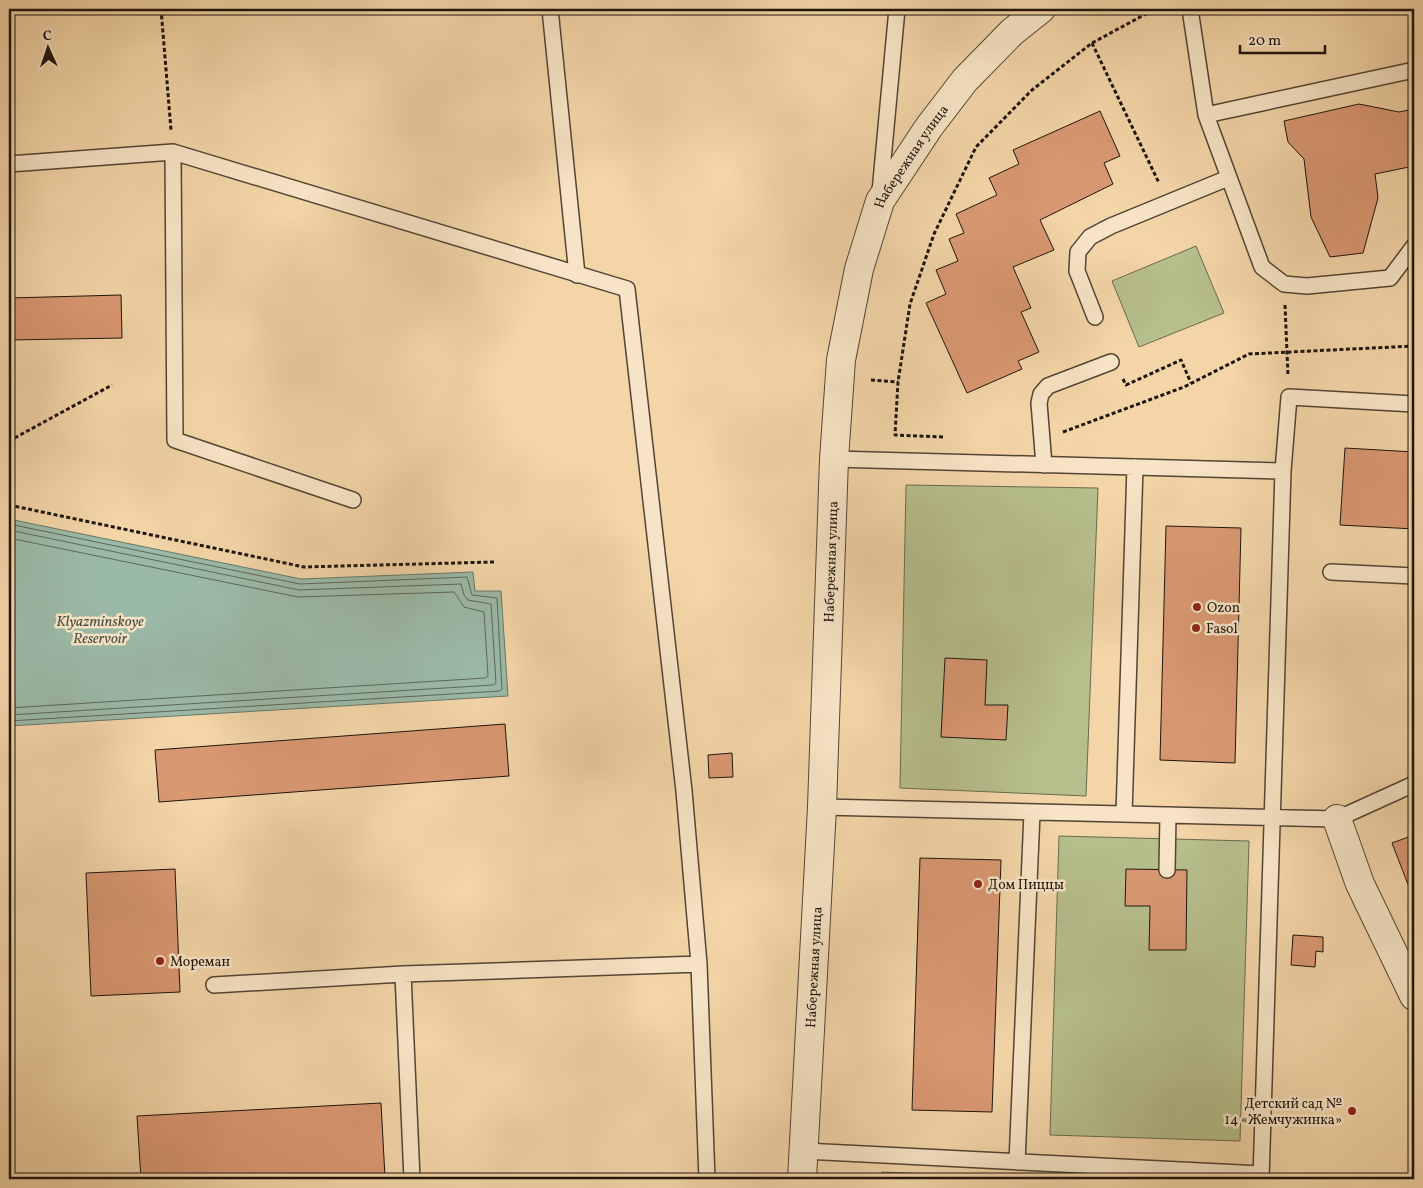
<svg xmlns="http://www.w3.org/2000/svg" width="1423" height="1188" viewBox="0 0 1423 1188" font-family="Vollkorn,serif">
  <rect width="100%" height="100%" fill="#f3d5a8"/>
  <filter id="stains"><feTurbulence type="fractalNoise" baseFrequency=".004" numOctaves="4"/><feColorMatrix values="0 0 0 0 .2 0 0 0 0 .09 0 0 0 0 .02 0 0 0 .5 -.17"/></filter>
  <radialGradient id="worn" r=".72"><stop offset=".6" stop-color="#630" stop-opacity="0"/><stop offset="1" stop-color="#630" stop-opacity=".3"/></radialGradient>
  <path fill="#b6be8b" stroke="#6a6a4c" d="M1196,246l28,67 -85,34 -27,-66z
    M906,485l192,3 -12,308 -186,-8z
    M1059,836l190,5 -9,300 -190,-6z
    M882,1172l167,7h-167z"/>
  <path fill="#9bb9a7" stroke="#697769" d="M9,519l292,60 172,-7 2,19h26l7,105 -499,30z"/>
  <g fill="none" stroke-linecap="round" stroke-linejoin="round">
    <path stroke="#5c675a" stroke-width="1" d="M9,524l291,60 167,-7 5,18 25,3 5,91 -2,2 -491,30
      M9,530l290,60 162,-6 3,11 4,5 23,4 5,79 -3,2 -484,30
      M9,538l289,59 156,-5 10,15 20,5 4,64 -3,2 -476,30"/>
  </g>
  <path fill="#d99872" stroke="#1d150d" d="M1359,104l40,8 15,-3v57l-39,8 3,24 -15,55 -33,4 -19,-40 -7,-58 -16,-17 -4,-21z
    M1100,111l20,45 -16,7 9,21 -73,36 14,30 -41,17 18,41 -10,4 18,40 -21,9 4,8 -55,24 -41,-90 20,-9 -10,-24 22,-9 -9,-22 15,-6 -8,-19 41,-19 -8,-17 30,-14 -6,-14z
    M121,295l1,43 -113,2v-42z
    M1345,448l69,4v77l-74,-4z
    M1166,526l75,2 -6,235 -75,-3z
    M945,658l42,2 -2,45h23l-2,35 -65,-3z
    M505,724l4,52 -350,26 -4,-52z
    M732,753l1,24 -24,1 -1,-23z
    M1414,835v65l-22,-57z
    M920,858l81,2 -9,252 -80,-2z
    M175,869l5,123 -89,4 -5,-123z
    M1126,869l61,1 -1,80h-37l1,-44h-25z
    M1293,935l30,2v15l-7,-1 -1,16 -24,-2z
    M381,1103l4,74 -42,2h-202l-4,-63z"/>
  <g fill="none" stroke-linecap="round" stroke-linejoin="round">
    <defs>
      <path id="service" d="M550,9l27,266
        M1190,9l16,106 56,152 22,17 23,2 83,-8 24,-32
        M1206,115l208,-45
        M9,164l164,-12
        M880,192l17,-183
        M1095,317l-18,-46 1,-19 12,-15 21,-11 117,-48
        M834,459l449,12 -22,708
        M1044,465l-5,-62 2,-9 7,-8 63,-24
        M1283,471l6,-74 125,7
        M353,500l-178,-60 -2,-288 454,137 57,502 15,173 8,215
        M1331,572l83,4
        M822,807l515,12 77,-35
        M1124,814l11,-347
        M1167,870l1,-55
        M403,974l9,205
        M214,985l189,-11 296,-10
        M804,1151l457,23
        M1017,1162l15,-349"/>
      <path id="minor" d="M1337,819l23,65 54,112"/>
      <g id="tertiary">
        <path id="s1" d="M802,1179l20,-372 12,-348 7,-99 18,-91 21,-68 49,-74 36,-47 47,-48 29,-23"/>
      </g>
    </defs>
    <use href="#service" stroke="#524534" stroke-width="18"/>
    <use href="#minor" stroke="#524534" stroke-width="30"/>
    <use href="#tertiary" stroke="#524534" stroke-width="30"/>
    <path stroke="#1d150d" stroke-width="3" stroke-dasharray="4 2.5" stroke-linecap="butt" d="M161,9l10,121
      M1092,43l67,140
      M1285,305l3,71
      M1123,379l3,6 55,-25 10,23
      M871,380l27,2
      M1063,432l121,-45 65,-33 165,-8
      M943,437l-48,-2 3,-53 12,-78 24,-70 42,-87 56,-57 60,-47 63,-34
      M9,441l103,-56
      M9,505l295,62 190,-5"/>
    <use href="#service" stroke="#f7e4c6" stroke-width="15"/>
    <use href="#minor" stroke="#f7e4c6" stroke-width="28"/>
    <use href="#tertiary" stroke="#f7e4c6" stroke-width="28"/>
  </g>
  <g fill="#8f2418" stroke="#f7e4c6" stroke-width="2">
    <circle cx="1197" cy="607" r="5"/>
    <circle cx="1196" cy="628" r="5"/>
    <circle cx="978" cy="884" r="5"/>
    <circle cx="160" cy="961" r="5"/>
    <circle cx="1352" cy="1111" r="5"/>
  </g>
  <g text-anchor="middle" stroke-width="5" stroke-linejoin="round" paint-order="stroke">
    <g font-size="14" fill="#1d150d" stroke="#f7e4c6">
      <text dy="5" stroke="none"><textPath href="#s1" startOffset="1038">Набережная улица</textPath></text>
      <text dy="5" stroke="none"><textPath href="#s1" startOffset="618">Набережная улица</textPath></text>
      <text dy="5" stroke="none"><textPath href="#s1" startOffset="212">Набережная улица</textPath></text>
    </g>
    <g font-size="14" fill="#1d150d" stroke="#f7e4c6" text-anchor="start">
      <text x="1207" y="612">Ozon</text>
      <text x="1206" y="633">Fasol</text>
      <text x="988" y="889">Дом Пиццы</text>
      <text x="170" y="966">Мореман</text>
      <text x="1342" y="1108" text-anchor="end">Детский сад №<tspan x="1342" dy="16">14 «Жемчужинка»</tspan></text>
    </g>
    <g font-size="15" font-style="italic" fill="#494e43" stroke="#f7e4c6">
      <text x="100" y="626">Klyazminskoye<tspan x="100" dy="17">Reservoir</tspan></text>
    </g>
  </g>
  <rect width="1423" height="1188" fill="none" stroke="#f3d5a8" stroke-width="30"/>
  <rect x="10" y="10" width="1403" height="1168" fill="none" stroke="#1d150d" stroke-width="2.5"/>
  <rect x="15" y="15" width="1393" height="1158" fill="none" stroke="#1d150d"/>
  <g transform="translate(48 48) rotate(357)" stroke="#f7e4c6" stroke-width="4" paint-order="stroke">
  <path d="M0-4L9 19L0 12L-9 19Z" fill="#1d150d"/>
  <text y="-8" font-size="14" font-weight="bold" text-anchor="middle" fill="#1d150d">С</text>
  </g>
  <path d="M1240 45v8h85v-8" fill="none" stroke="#1d150d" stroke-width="2.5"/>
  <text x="1248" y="45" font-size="15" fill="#1d150d" stroke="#f7e4c6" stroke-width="4" paint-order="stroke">20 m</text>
  <rect width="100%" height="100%" filter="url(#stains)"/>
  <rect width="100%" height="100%" fill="url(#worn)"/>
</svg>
